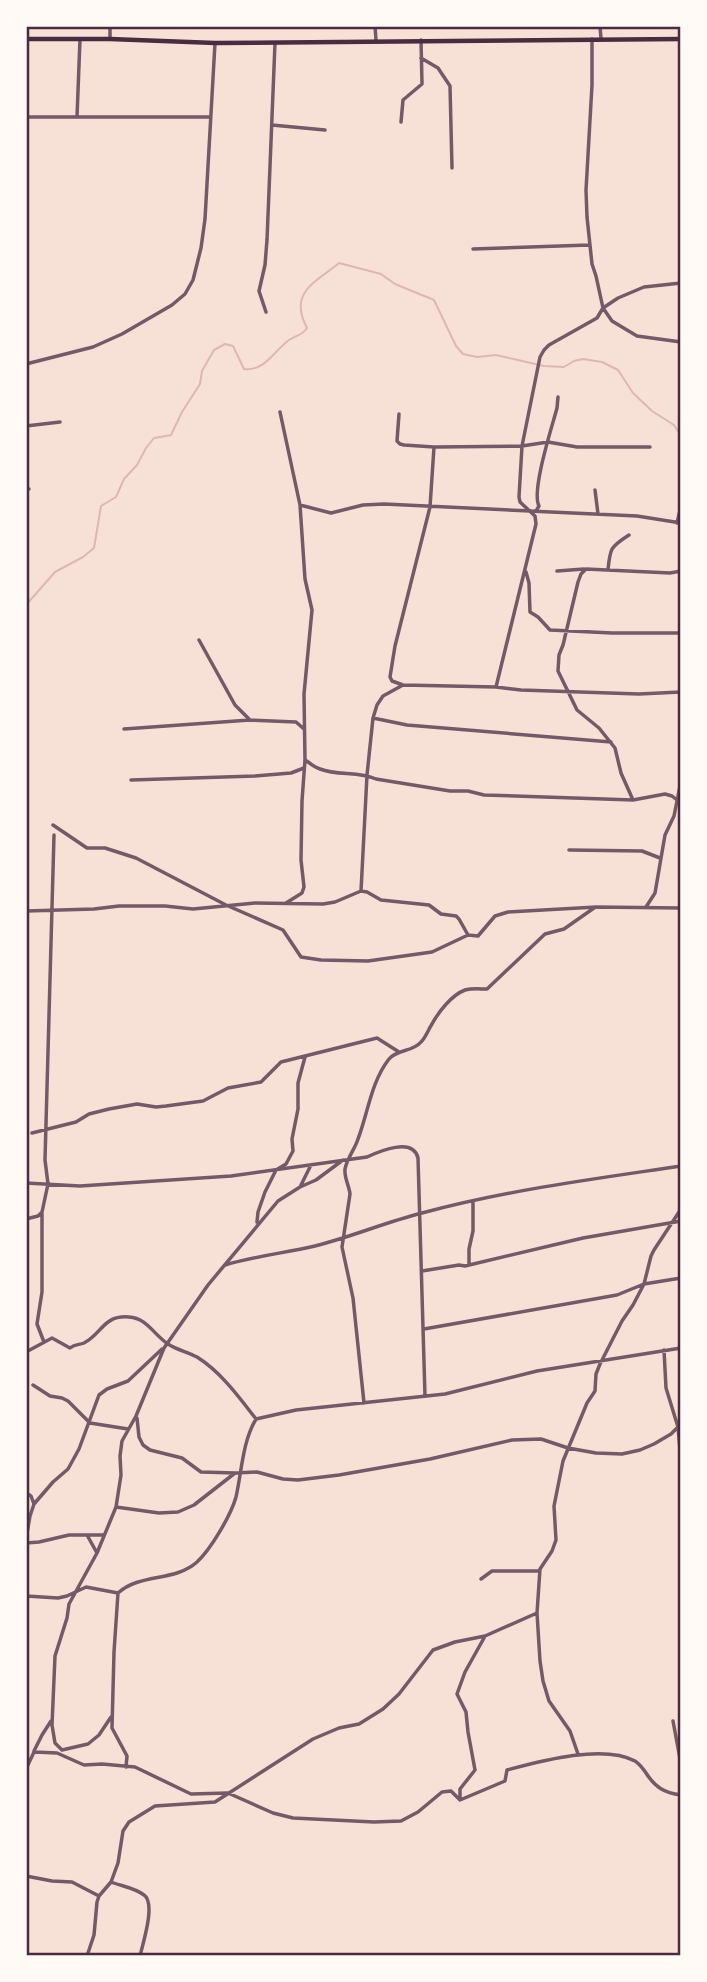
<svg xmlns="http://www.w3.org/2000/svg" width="707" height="1982" viewBox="0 0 707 1982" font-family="Barlow,sans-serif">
  <rect width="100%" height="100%" fill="#f7e1d7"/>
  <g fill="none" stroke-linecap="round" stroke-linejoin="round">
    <path stroke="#dcb8b0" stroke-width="2" d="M26,605l29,-33 28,-15 11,-9 7,-42 15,-9 8,-18 13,-14 9,-17 8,-10 17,-3 11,-23 18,-28 2,-13 12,-21 11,-6 8,2 11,23c20,3 30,-18 45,-29 7,-5 13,-4 18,-12 -19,-36 8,-45 32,-65l42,11 14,10 39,16 22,46 7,8 14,3 19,-2 48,11 20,1 10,-6 9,-2 19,3 16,8 15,23 19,18 22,14 7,11"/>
    <path stroke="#755966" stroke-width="3.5" d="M110,26v13
      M375,26l1,14
      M600,26l1,13
      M592,39v46l-6,105 1,27 5,47 4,12 7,32 9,13 25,15 44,6
      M421,58l17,10 12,18 2,82
      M26,117h184
      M77,117l3,-78
      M401,122l2,-22 19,-16 -1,-44
      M272,125l53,5
      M473,249l116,-4
      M266,312l-7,-21 6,-26 2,-25 8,-197
      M26,364l67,-17 29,-13 50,-29 13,-11 8,-14 8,-32 4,-29 10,-176
      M280,412l20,93 5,74 7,31 -8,84 1,66 -3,41 -1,59 3,27 -2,6 -16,10
      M399,414l-2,27 3,3 4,1 30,2 88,-1 26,-4 29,5h73
      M26,426l34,-4
      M434,447l-4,60 -35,139 -5,31 2,4 11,4 93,2 25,3 118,4 42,-2
      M26,489h3
      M595,490l3,24
      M300,505l31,8 32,-8 21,-1 253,12 44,7
      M536,511l3,-5c-8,-15 13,-79 18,-98l1,-11
      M677,523l4,-17
      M608,570c2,-21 2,-23 21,-35
      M557,571l27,-2
      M526,572l3,11 1,29 8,5 12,13 62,3h69
      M199,640l36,65 15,15
      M496,687l40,-163 -1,-8 -15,-14 -1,-5 3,-51 18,-89 4,-7 5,-5 48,-27 6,-10 15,-10 26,-11 37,-4
      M373,718l34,7 204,17
      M124,729l126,-9 46,2 8,7
      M305,760c5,3 9,7 15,9 18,7 38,2 56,10l74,12h18l16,4 149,5 32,-6 7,2 5,4
      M131,780l124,-4 36,-3 13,-5
      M633,800l-12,-27 -6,-25 -16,-20 -22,-18 -19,-39 1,-16 4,-10 15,-63 3,-8 5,-5 84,4 11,-2
      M53,825l34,23h18l31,10 90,47 57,25 18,27 20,3 47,1 64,-9 36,-17 10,1 17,-20 13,-4 88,-5 85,1
      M569,850l73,1 18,7
      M361,891l6,-116 6,-57 4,-13 6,-9 20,-11
      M646,907l9,-14 10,-58 9,-19 7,-35
      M26,911l68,-2 25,-3h46l28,3 62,-6 68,1 12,-2 26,-11 6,1 14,8 48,5 12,9 15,2 3,3 9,16
      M681,991v5
      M32,1133l44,-11 13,-8 20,-5 28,-5 19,3 10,-1 37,-5 25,-13 33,-6 20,-20 96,-24 22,14
      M26,1183l54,3 151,-10 136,-19c13,-6 46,-20 51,1l7,238
      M301,1185l10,-20
      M42,1213v79l-5,32 7,18
      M26,1219l12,-3 4,-4 6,-28 -3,-24 9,-325
      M257,1222l1,-10 7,-20 11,-22 10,-6 7,-13 -1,-12 6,-30v-26l7,-26
      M469,1264v-15l4,-18v-30
      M225,1265c30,-9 60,-12 90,-19 36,-9 71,-24 107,-33 85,-23 172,-34 259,-47
      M422,1271l37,-6 6,1 118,-28 98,-17
      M424,1329l193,-34 27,-11 37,-6
      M664,1350l2,38 12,39 3,33
      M26,1352l26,-14 18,10c5,-4 9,-3 14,-5 18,-9 19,-28 45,-26 18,1 25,18 39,27 9,6 20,8 29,13 24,15 42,40 59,62
      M33,1385l17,11 12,2 6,3 22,22 38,6
      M364,1403l-11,-105 -11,-51 8,-53c-1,-9 -6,-16 -5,-25 2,-11 10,-20 13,-30 10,-26 13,-57 31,-80 8,-10 24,-7 32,-17 5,-5 7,-12 11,-18 7,-13 20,-29 33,-34 7,-2 15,-1 22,-1l58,-55 19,-5 30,-21
      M137,1418l2,19 4,8 7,5 32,8 19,14 34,1
      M26,1493l5,3 3,8
      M116,1507l43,6 19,-1 16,-7 41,-32 22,-1 26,7 15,1 41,-5 91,-16 82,-19 29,-1 27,9 28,5 26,1 18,-4 14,-6 17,-10 10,-10
      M87,1535l10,18
      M26,1539l4,-23 4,-12 19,-22 15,-13 11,-20 20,-54 8,-6 21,-8 34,-32
      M26,1543l13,-1 30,-7h35
      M481,1579l11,-8h48
      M26,1596l32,2 9,-2 19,-9 32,6
      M673,1721l8,43
      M62,1750l-7,-7 -3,-18 3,-69 12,-38 2,-14 28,-51 19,-46 5,-32 -1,-19 2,-15 14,-25 28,-68 44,-63 70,-84 22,-14 16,-7 27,-20
      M62,1750l26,-6 11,-9 12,-18
      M34,1751l8,-16 9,-14
      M578,1754l-8,-23 -21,-30 -6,-20 -3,-20 -3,-48 3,-44 12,-18 4,-11 -2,-34 9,-45 24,-58 8,-12 1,-17 4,-10 22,-43 11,-16 11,-21 7,-28 3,-6 27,-41
      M126,1767l1,-11 -15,-28 2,-76 4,-59c22,-20 57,-11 79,-31 14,-13 34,-47 39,-65 6,-26 6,-54 20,-78l40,-9 149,-16 92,-23 144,-23
      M26,1769l8,-17 23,1 27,12 18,-1 33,3 56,27 37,-1 45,20 20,5 81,4 27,-1 17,-9 24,-20 9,-1 9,9 45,-19 2,-11c34,-9 96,-26 128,-9 5,3 8,8 11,12 9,14 18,20 35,22
      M460,1800v-11l15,-19 -7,-38 -2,-20 -9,-18 8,-22 19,-34
      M26,1876l26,5 20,1 27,14
      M111,1882c10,4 24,6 33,13 12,8 -1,48 -4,61
      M87,1956l7,-21 3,-33 2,-6 12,-14 7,-19 5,-32 6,-9 26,-16 60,-4 98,-63 26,-11 20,-4 24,-15 16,-15 34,-44 22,-8 30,-6 52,-23"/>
    <path stroke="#4a2c40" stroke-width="4.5" d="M26,39h84l105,4 466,-4"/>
  </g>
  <rect width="707" height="1982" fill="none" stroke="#fffaf5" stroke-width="56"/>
  <rect x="28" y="28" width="651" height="1926" fill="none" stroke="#4a2c40" stroke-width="2.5"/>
</svg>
